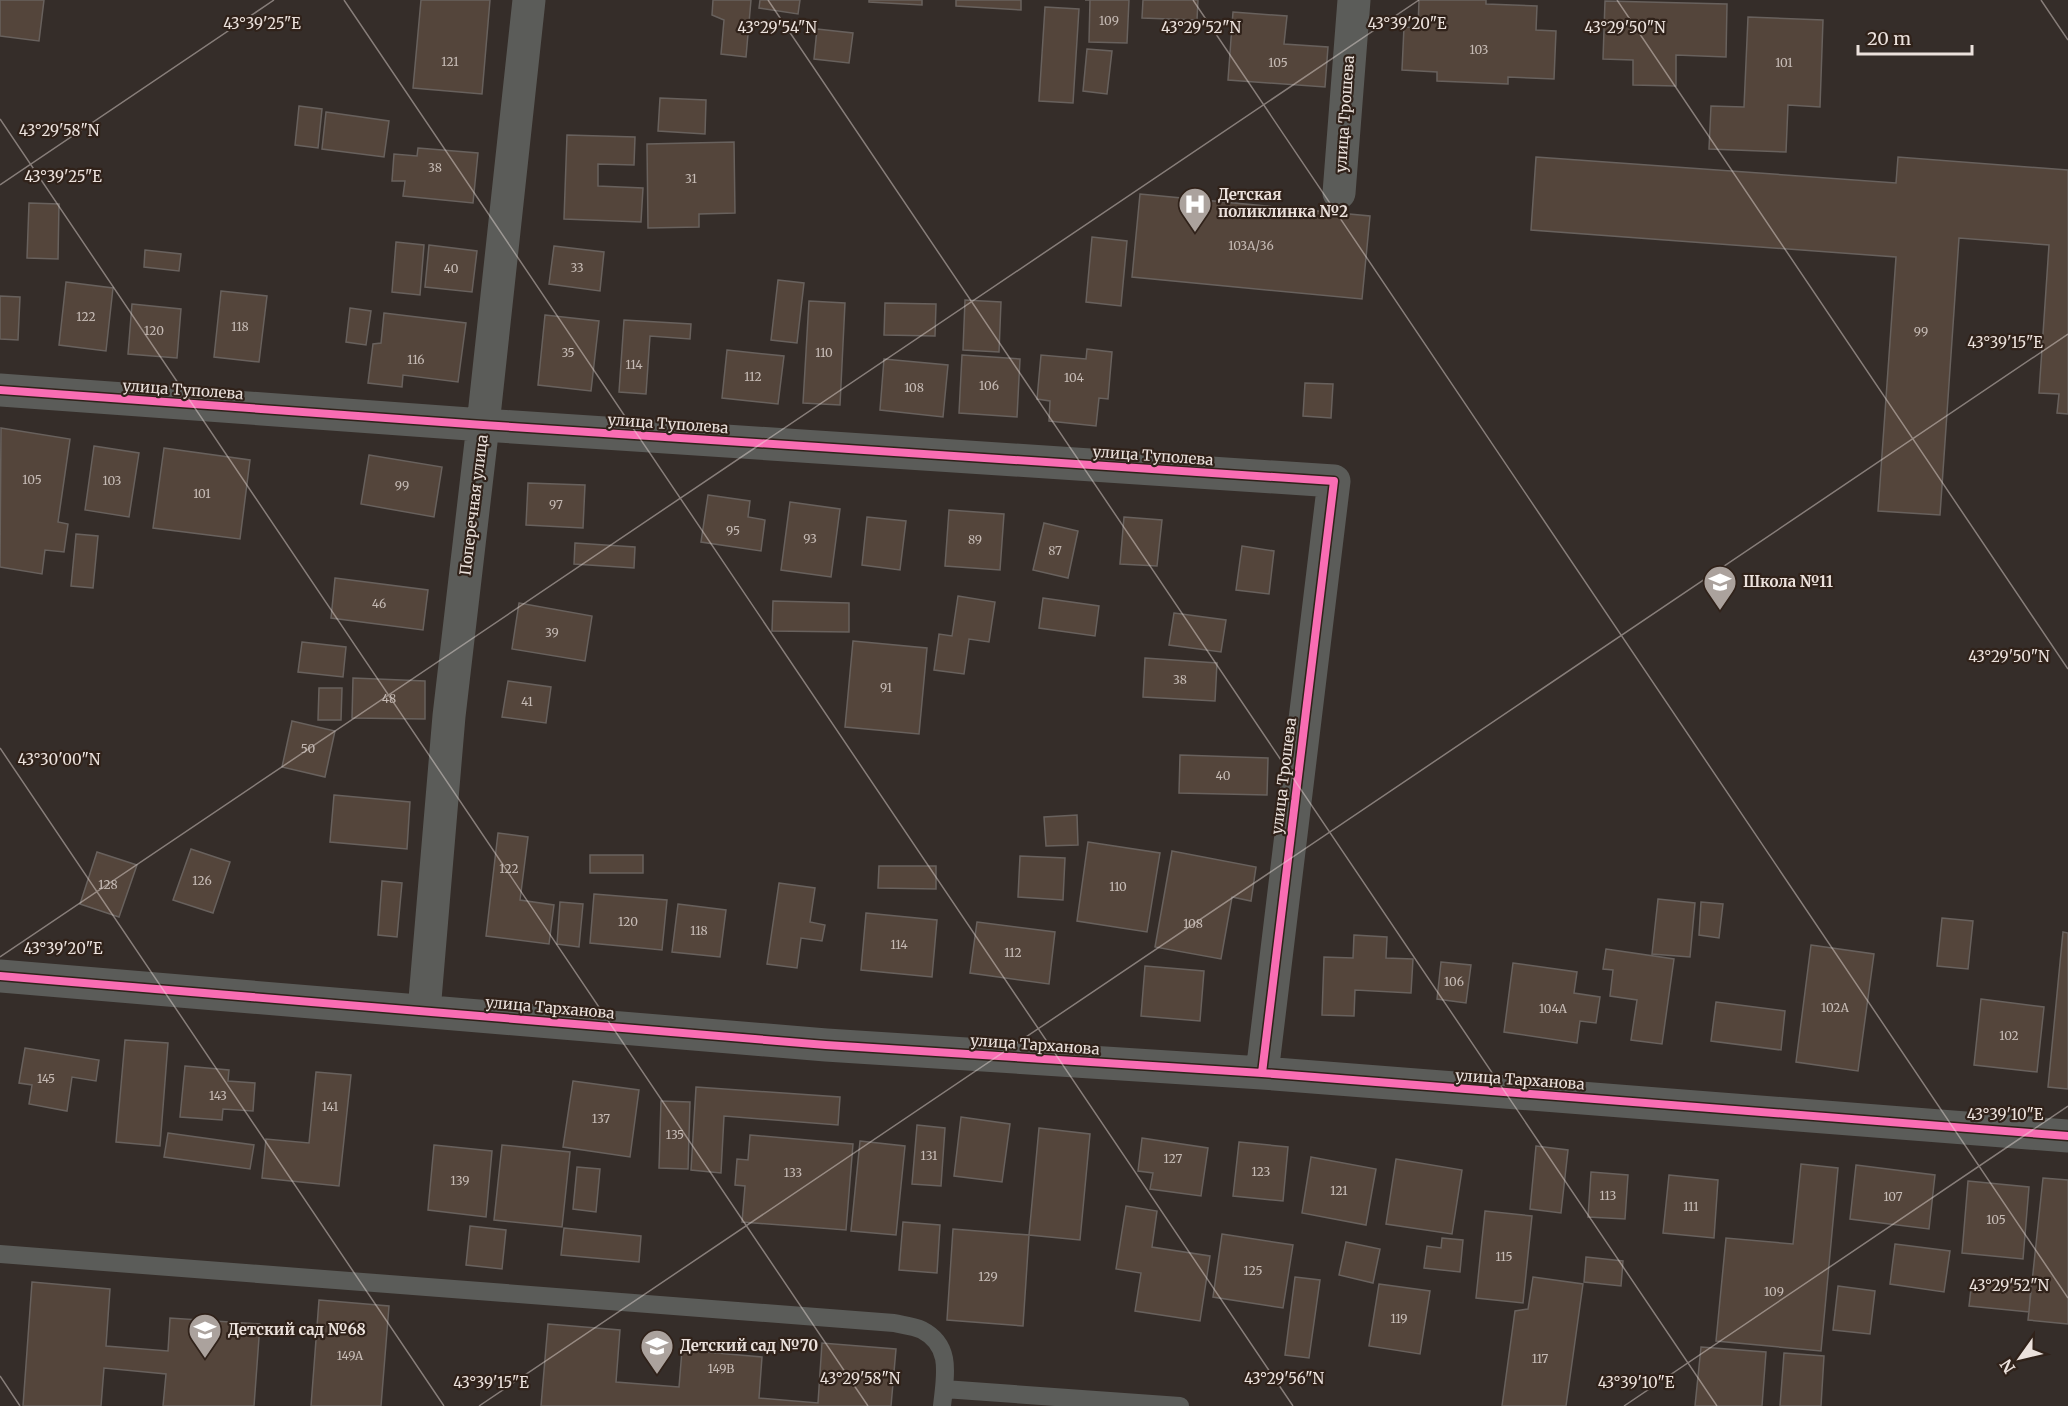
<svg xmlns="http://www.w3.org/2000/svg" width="2068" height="1406" viewBox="0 0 2068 1406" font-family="Merriweather,serif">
  <rect width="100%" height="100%" fill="#352d29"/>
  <path fill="#54453b" stroke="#68615d" stroke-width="1.5" d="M0,0h44l-5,41 -39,-5z
    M421,0h69l-8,94 -69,-6z
    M713,0h38l-5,57 -25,-3 3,-34 -12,-5z
    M760,0h40l-2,14 -39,-6z
    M869,0h53v5l-53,-3z
    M956,0h65v10l-65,-4z
    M1085,0h44l-2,43 -38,-1 1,-42z
    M1143,0h55l-1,20 -55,-2z
    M1419,0h67v4l51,2 -1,24 20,1 -2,48 -46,-2v7l-71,-3v-9l-35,-2 2,-43 14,1z
    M1605,1l122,3 -1,53 -50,-2v31l-43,-1v-25l-30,-1z
    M1045,7l34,2 -6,94 -34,-2z
    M1233,12l54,4 -3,28 44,3 -3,40 -97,-7z
    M1748,17l75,3 -3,87 -32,-2 -2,47 -77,-3 2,-43 33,1z
    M817,29l36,4 -4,30 -35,-4z
    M1087,49l25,2 -5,43 -24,-3z
    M660,98l46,2 -1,34 -47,-3z
    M299,106l23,3 -4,39 -23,-3z
    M326,112l63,9 -5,36 -62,-8z
    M567,135l68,2 -1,28 -36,-1v22l45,2 -2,34 -77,-3z
    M734,142l1,71 -36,1v13l-51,1 -1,-84z
    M418,148l60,5 -5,50 -70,-7 2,-15h-13l2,-27 23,2z
    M1536,157l360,26 2,-26 170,13v244l-11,-1 2,-19 -20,-1 10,-148 -90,-7 -19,277 -62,-4 18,-254 -365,-27z
    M1140,194l230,22 -8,83 -230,-22z
    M29,203l30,1 -1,55 -31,-1z
    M1092,237l35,4 -6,65 -35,-4z
    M396,242l28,3 -4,50 -28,-3z
    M429,245l48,6 -5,41 -47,-5z
    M554,246l50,6 -4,39 -51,-7z
    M145,250l36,4 -2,17 -35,-4z
    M778,280l26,3 -7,60 -26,-3z
    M66,282l47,6 -7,63 -47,-6z
    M221,291l46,5 -8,66 -45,-5z
    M0,296l20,1 -2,43 -18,-1z
    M965,300l36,2 -2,50 -36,-2z
    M809,301l36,2 -5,102 -37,-2z
    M885,303l51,1 -1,32 -51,-1z
    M132,304l49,5 -4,49 -49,-4z
    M350,308l21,3 -5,34 -20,-3z
    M384,313l82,10 -8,59 -55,-7 -1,12 -34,-4 5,-39 8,-1z
    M545,315l54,6 -8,70 -53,-6z
    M624,320l67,4 -1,15 -40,-3 -4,58 -27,-2z
    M1087,349l25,3 -4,47 -9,-1 -3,28 -47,-5 1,-20 -13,-2 4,-44 45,4z
    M727,350l57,6 -6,48 -56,-6z
    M962,355l58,4 -3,58 -58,-4z
    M884,359l64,6 -5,52 -63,-7z
    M1305,383l28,1 -2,34 -28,-2z
    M1,428l69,11 -12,83 10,2 -4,28 -19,-2 -3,24 -42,-7z
    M94,446l45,7 -10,64 -44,-7z
    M164,448l86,12 -10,79 -87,-11z
    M369,455l73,12 -8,50 -73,-13z
    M528,483l57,2 -2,43 -57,-3z
    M708,495l42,6 -2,16 17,3 -4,31 -60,-9z
    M790,502l50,7 -9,68 -50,-7z
    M949,510l55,4 -4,56 -55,-4z
    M867,517l39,4 -6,49 -38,-5z
    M1124,517l38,3 -5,46 -37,-2z
    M1044,523l34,8 -10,47 -35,-8z
    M76,534l22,2 -5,52 -22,-2z
    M575,543l60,4 -1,21 -60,-4z
    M1242,546l32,5 -5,43 -33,-4z
    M335,578l93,12 -5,40 -92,-12z
    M958,596l37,6 -6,40 -20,-3 -5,35 -30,-4 5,-36 13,2z
    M1043,598l56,8 -4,30 -56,-8z
    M773,601l76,2v29l-77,-1z
    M519,603l73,13 -7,45 -73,-12z
    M1174,613l52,7 -5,32 -52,-7z
    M853,641l74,7 -8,86 -74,-7z
    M302,642l44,5 -3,30 -45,-5z
    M1145,658l72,5 -2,38 -72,-4z
    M353,678l72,3v38l-73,-1z
    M508,681l43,6 -5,36 -44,-6z
    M319,688h23l-1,32h-23z
    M292,721l43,10 -10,46 -43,-10z
    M1180,755l88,3 -1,37 -88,-2z
    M334,795l76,7 -3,47 -77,-7z
    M1077,815l1,30 -32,1 -2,-29z
    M498,833l30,4 -8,63 34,5 -5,39 -63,-8z
    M1088,842l72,11 -13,79 -70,-11z
    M191,849l39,13 -17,51 -40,-13z
    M1172,851l84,16 -5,34 -19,-4 -11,62 -66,-12z
    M97,852l40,13 -18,52 -39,-13z
    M590,855h53v18h-53z
    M1020,856l45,2 -2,42 -45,-3z
    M879,866h57v23l-58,-1z
    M382,881l20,2 -5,54 -19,-2z
    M779,883l36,5 -5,34 15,3 -3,16 -21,-3 -4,30 -30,-4z
    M594,894l73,6 -5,50 -72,-7z
    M1658,899l37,4 -5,54 -38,-3z
    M560,902l23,2 -4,43 -22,-3z
    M1701,902l22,2 -4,34 -20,-3z
    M678,904l48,6 -6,47 -48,-5z
    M866,913l71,7 -5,57 -71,-7z
    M1942,918l31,3 -5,48 -31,-3z
    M977,922l78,10 -6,52 -79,-11z
    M2063,932l5,1v156l-20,-2z
    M1354,935l33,2 -1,21 27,1 -2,34 -56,-3 -1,26 -32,-1 2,-58 29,1z
    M1811,945l63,9 -16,117 -62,-9z
    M1606,949l68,10 -12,85 -31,-4 6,-40 -27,-4 3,-26 -10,-1z
    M1441,962l30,3 -5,38 -29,-4z
    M1513,963l64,9 -3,21 26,4 -4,26 -16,-2 -3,22 -73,-11z
    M1145,966l59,5 -4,50 -59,-5z
    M1981,999l63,8 -7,65 -63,-7z
    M1716,1002l69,9 -4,39 -70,-9z
    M125,1040l43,3 -8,103 -44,-4z
    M25,1048l74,12 -3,21 -24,-4 -5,34 -38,-7 3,-19 -13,-2z
    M185,1066l44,4 -1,11 27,2 -2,28 -30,-2 -1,11 -42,-3z
    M316,1072l35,3 -12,111 -77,-8 4,-39 43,4z
    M573,1081l66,9 -9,67 -67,-10z
    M696,1087l144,10 -2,28 -114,-9 -3,57 -30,-3z
    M661,1101l29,1 -2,67 -29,-1z
    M961,1117l49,7 -8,58 -48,-6z
    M917,1125l28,3 -4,58 -29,-2z
    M1039,1128l51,6 -10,106 -51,-5z
    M168,1133l86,12 -4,24 -86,-12z
    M750,1135l103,9 -7,86 -104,-8 3,-36 -10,-1 2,-26 11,1z
    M1142,1138l66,10 -7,48 -51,-7 3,-16 -15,-2z
    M860,1141l45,5 -9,89 -45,-4z
    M1239,1142l49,5 -5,54 -50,-5z
    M434,1145l58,6 -6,66 -58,-7z
    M502,1145l68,7 -8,75 -68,-7z
    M1536,1146l32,4 -7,63 -31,-4z
    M1311,1157l65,12 -10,56 -64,-12z
    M1396,1159l66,11 -10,64 -66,-10z
    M1801,1164l37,4 -17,183 -105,-10 10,-103 67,6z
    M1856,1165l79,10 -6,54 -79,-10z
    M577,1167l23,2 -4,43 -23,-3z
    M1591,1172l37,3 -3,44 -37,-2z
    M1669,1175l49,5 -4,58 -51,-5z
    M2043,1178l25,2v144l-40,-4z
    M1968,1181l61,6 -6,72 -61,-6z
    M1126,1206l31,5 -5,36 58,9 -10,65 -65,-10 6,-38 -25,-4z
    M1485,1211l47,5 -9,87 -47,-5z
    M903,1222l37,3 -3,48 -38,-3z
    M470,1226l36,4 -4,39 -36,-4z
    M564,1228l77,8 -2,26 -78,-7z
    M953,1229l76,6 -6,91 -76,-6z
    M1222,1234l71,11 -10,63 -70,-11z
    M1442,1238l21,2 -3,32 -36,-4 3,-22 14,2z
    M1346,1242l34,7 -7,34 -34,-8z
    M1895,1244l55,7 -6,41 -54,-8z
    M1586,1257l37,4 -2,25 -37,-4z
    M1295,1277l25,3 -11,78 -24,-3z
    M1533,1277l50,7 -17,122h-64l13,-95 13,-2z
    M1972,1280l59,5 -2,27 -60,-6z
    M32,1282l78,7 -4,57 62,5 2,-33 90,6 -6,82h-91l3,-32 -62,-6 -3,38h-78z
    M1379,1284l51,7 -10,63 -51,-8z
    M1838,1286l37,5 -5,43 -37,-4z
    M319,1300l70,6 -8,100h-70z
    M548,1324l72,6 -4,52 63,5 3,-37 80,7 -3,41 59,5 4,-60 74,6 -5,57h-350z
    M1701,1347l65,5 -4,54h-67z
    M1784,1353l40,3 -3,50h-41z"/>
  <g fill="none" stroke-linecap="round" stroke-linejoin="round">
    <path stroke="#5b5c59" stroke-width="18" d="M0,1254l894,69c9,2 20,3 28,7 31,16 23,47 20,76
      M944,1389l236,17"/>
    <path stroke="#5b5c59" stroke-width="33" d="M1339,193l15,-193
      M0,390l483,35 851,56 -72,592
      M0,976l826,69 436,28 806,63
      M424,1011l25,-295 34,-291 46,-425"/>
    <defs>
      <path id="cycleway" d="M0,390l483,35 851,56 -72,592
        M0,976l826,69 436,28 806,63"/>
    </defs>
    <use href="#cycleway" stroke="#30221a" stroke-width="11"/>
    <use href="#cycleway" stroke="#f96db3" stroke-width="8"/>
  </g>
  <path fill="none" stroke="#ebe1dc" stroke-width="1.5" stroke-opacity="0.45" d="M344,0l949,1406M768,0l949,1406M1193,0l875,1298M1617,0l451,669M2041,0l27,40M0,119l868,1287M0,185l274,-185M0,748l444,658M0,957l1419,-957M0,1376l20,30M479,1406l1589,-1072M1624,1406l444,-300"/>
  <defs>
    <symbol id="hospital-pin" viewBox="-11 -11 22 30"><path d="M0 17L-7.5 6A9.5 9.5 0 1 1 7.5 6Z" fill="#aba29d" stroke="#30221a"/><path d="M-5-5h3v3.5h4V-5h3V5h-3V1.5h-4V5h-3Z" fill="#fff"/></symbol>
    <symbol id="school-pin" viewBox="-11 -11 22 30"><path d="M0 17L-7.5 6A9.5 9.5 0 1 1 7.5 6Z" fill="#aba29d" stroke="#30221a"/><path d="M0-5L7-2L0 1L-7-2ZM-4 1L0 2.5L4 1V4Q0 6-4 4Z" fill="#fff"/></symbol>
  </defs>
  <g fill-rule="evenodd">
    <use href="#hospital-pin" x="1176" y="185" width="38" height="52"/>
    <use href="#school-pin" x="1701" y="563" width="38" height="52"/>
    <use href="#school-pin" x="186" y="1311" width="38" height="52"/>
    <use href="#school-pin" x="638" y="1327" width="38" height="52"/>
  </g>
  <g text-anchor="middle" stroke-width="4.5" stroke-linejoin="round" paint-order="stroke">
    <g font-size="12" fill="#c5bab4">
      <text x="1109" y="25">109</text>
      <text x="1479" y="54">103</text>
      <text x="450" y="66">121</text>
      <text x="1278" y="67">105</text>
      <text x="1784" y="67">101</text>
      <text x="435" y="172">38</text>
      <text x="691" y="183">31</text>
      <text x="1251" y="250">103А/36</text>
      <text x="577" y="272">33</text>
      <text x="451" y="273">40</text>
      <text x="86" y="321">122</text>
      <text x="240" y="331">118</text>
      <text x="154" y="335">120</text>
      <text x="1921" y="336">99</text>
      <text x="568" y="357">35</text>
      <text x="824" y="357">110</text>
      <text x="416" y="364">116</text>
      <text x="634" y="369">114</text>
      <text x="753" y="381">112</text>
      <text x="1074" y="382">104</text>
      <text x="989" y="390">106</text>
      <text x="914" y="392">108</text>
      <text x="32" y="484">105</text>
      <text x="112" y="485">103</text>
      <text x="402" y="490">99</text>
      <text x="202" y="498">101</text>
      <text x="556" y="509">97</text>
      <text x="733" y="535">95</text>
      <text x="810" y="543">93</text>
      <text x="975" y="544">89</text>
      <text x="1055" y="555">87</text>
      <text x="379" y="608">46</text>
      <text x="552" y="637">39</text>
      <text x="1180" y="684">38</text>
      <text x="886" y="692">91</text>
      <text x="389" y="703">48</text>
      <text x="527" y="706">41</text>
      <text x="308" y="753">50</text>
      <text x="1223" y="780">40</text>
      <text x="509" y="873">122</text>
      <text x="202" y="885">126</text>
      <text x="108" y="889">128</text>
      <text x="1118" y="891">110</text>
      <text x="628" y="926">120</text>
      <text x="1193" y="928">108</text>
      <text x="699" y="935">118</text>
      <text x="899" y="949">114</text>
      <text x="1013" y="957">112</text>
      <text x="1454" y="986">106</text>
      <text x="1835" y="1012">102А</text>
      <text x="1553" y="1013">104А</text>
      <text x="2009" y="1040">102</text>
      <text x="46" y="1083">145</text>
      <text x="218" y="1100">143</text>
      <text x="330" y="1111">141</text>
      <text x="601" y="1123">137</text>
      <text x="675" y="1139">135</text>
      <text x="929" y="1160">131</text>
      <text x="1173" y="1163">127</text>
      <text x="1261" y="1176">123</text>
      <text x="793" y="1177">133</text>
      <text x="460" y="1185">139</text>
      <text x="1339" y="1195">121</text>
      <text x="1608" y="1200">113</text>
      <text x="1893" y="1201">107</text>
      <text x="1691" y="1211">111</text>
      <text x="1996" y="1224">105</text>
      <text x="1504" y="1261">115</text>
      <text x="1253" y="1275">125</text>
      <text x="988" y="1281">129</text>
      <text x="1774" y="1296">109</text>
      <text x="1399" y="1323">119</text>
      <text x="350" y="1360">149А</text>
      <text x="1540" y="1363">117</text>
      <text x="721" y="1373">149В</text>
    </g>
    <g font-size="15" fill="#ebe1dc" stroke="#30221a">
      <text transform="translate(1345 114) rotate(-86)" y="5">улица Трошева</text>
      <text transform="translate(183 390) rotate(4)" y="5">улица Туполева</text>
      <text transform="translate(668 424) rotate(4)" y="5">улица Туполева</text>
      <text transform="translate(1153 456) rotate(4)" y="5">улица Туполева</text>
      <text transform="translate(474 505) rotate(-83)" y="5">Поперечная улица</text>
      <text transform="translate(1284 776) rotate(-83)" y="5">улица Трошева</text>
      <text transform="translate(550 1008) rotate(5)" y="5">улица Тарханова</text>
      <text transform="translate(1035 1045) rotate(4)" y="5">улица Тарханова</text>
      <text transform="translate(1520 1080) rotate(4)" y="5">улица Тарханова</text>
    </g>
    <g font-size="15" font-weight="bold" fill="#ebe1dc" stroke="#30221a" text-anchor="start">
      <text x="1218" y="200">Детская<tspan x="1218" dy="17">поликлинка №2</tspan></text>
      <text x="1743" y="587">Школа №11</text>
      <text x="228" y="1335">Детский сад №68</text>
      <text x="680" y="1351">Детский сад №70</text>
    </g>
  </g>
  <g font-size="15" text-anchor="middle" fill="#ebe1dc" stroke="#30221a" stroke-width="4.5" stroke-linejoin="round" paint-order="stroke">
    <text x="262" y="29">43°39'25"E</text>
    <text x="1407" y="29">43°39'20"E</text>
    <text x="777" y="33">43°29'54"N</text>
    <text x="1201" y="33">43°29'52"N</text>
    <text x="1625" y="33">43°29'50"N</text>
    <text x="59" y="136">43°29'58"N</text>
    <text x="63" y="182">43°39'25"E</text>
    <text x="2005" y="348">43°39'15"E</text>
    <text x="2009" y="662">43°29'50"N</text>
    <text x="59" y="765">43°30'00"N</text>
    <text x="63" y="954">43°39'20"E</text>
    <text x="2005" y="1120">43°39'10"E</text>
    <text x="2009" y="1291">43°29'52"N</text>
    <text x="860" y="1384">43°29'58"N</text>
    <text x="1284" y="1384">43°29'56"N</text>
    <text x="491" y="1388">43°39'15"E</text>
    <text x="1636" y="1388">43°39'10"E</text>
  </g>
  <g transform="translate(2020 1358) rotate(236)" stroke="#30221a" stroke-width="4.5" paint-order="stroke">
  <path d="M0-4.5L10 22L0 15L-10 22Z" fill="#ebe1dc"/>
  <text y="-9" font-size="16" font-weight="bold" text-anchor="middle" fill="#ebe1dc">N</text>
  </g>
  <path d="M1858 45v9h114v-9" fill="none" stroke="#ebe1dc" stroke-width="3"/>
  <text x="1867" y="45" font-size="18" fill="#ebe1dc" stroke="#30221a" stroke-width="4.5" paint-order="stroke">20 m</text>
</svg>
